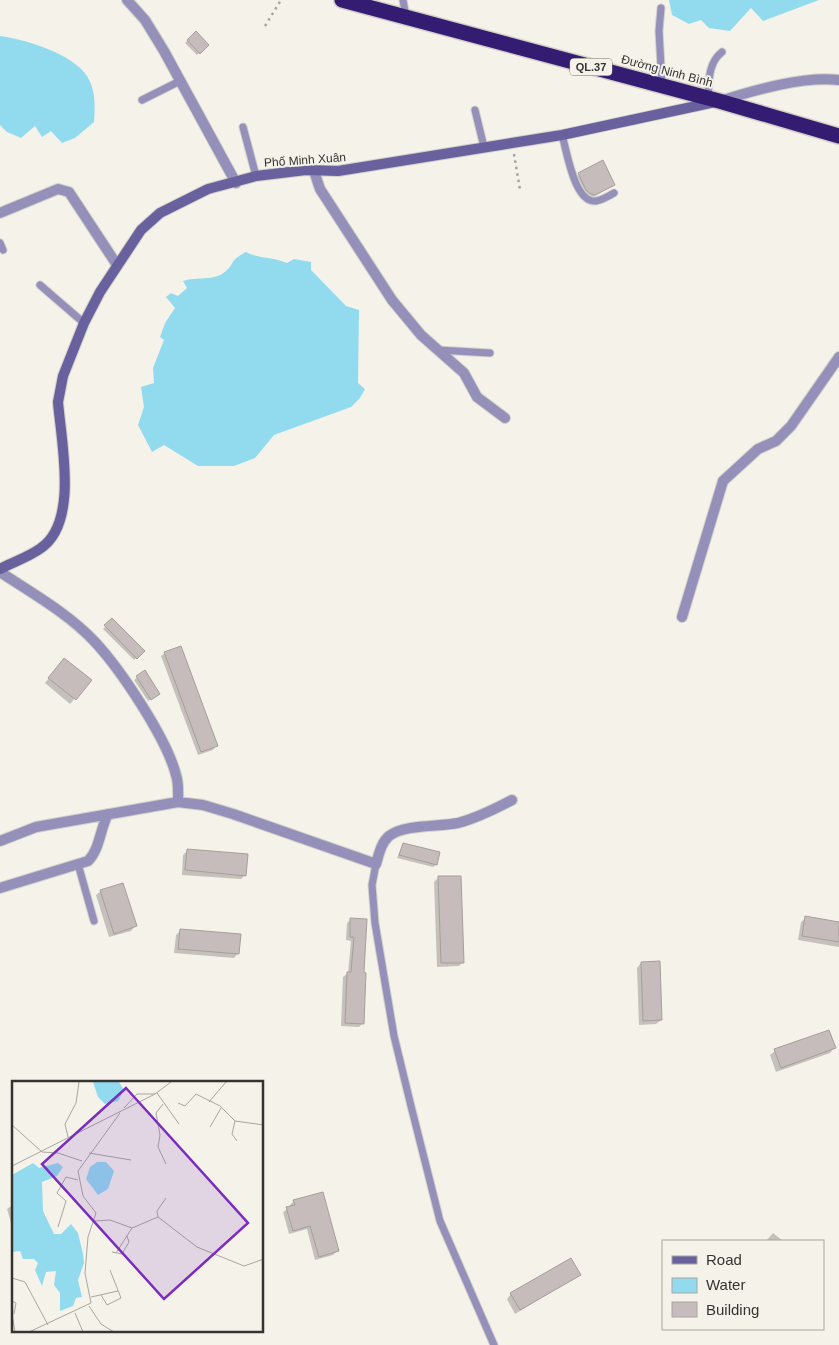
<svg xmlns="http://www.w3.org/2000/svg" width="839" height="1345" viewBox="0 0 839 1345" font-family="Arial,sans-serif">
  <rect width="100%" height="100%" fill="#f5f2ea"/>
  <path fill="#92dbef" d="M669,0h150l-56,21 -12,-13 -21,23 -21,-3 -8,-8 -12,4 -17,-9z
    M0,36c25,3 73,18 87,40 9,14 8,31 7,46l-19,16 -13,5 -11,-12 -9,6 -7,-11 -14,12 -14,-6 -7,-7z
    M246,252c13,7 28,5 41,11l7,-4 17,3v8l35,36 13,4 -1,73 7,6 -5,9 -9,9 -77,28 -19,23 -21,8h-36l-34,-21 -12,7 -14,-27 6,-18 -3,-20 13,-4 -1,-15 11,-28 -4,-3 5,-14 10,-15 -9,-11 5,-4 7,3 9,-8 -4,-7c14,-5 31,1 43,-10 10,-9 3,-10 20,-19z"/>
  <path fill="#0003" d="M196,33l11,12 -10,10 -12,-12z
    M602,162l12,23 -24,14 -16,-21z
    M112,620l31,31 -9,9 -31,-31z
    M165,653l51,93 -3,4 -15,5 -37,-99z
    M60,664l30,16 -20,24 -25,-21z
    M145,672l11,24 -8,5 -14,-21z
    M403,844l33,21 -3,2 -36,-9z
    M188,850l57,25 -4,4 -59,-4 1,-20z
    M439,877l24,85 -4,4 -22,1 -3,-85z
    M101,891l34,35 -4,5 -22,6 -13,-42z
    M806,918l33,5v24l-41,-7 3,-18z
    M351,919l11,55 1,49 -4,4 -18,-1 2,-49 5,-4 3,-32 -5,-1 1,-17z
    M180,931l58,22 -4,5 -60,-5 2,-18z
    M641,963l20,57 -5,4 -17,1 -2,-57z
    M834,1048l-4,5 -54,19 -6,-17 5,-4z
    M294,1201l43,50 -4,4 -18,5 -8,-31 -18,5 -6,-22 8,-5 -1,-2z
    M14,1204v21l-2,1 -5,-17z
    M773,1233l10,8h-17z
    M579,1275l-64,39 -8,-15 4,-5z"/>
  <path fill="#c5bcbb" stroke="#a69e9c" d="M196,31l13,14 -9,9 -13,-14z
    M603,160l12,25 -20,10 -4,-1 -5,-4 -8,-17z
    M112,618l33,33 -8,8 -33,-34z
    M181,646l37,100 -17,6 -37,-100z
    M64,658l28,22 -16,20 -28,-22z
    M145,670l15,24 -9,6 -15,-24z
    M403,843l37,9 -3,13 -38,-10z
    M187,849l61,5 -2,22 -61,-6z
    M438,876h23l3,87h-23z
    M123,883l14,43 -23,8 -14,-44z
    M805,916l34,6v20l-37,-6z
    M350,918l17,1 -3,53 2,1 -2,51 -19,-1 2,-51h4l3,-35h-4z
    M180,929l61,5 -2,20 -61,-5z
    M660,961l2,59 -19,1 -2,-59z
    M829,1030l7,18 -55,20 -7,-19z
    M323,1192l16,59 -20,6 -9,-31 -17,5 -7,-24 9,-2 -2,-5z
    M571,1258l10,17 -61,35 -10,-17z"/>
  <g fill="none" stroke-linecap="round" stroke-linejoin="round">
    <defs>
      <path id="lane" d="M403,0l3,17
        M661,8l-2,23 3,54
        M708,98c1,-17 0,-35 14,-46
        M142,100l38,-19
        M475,110l9,37
        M243,127l13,49
        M562,135c5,16 12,68 34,66 6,-1 13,-5 18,-8
        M0,243l3,7
        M40,285l44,38
        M438,350l52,3
        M78,864l16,57
        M376,864l-4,21 3,38 19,113 17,70 29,115 54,124"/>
      <path id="street" d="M127,0l18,20 19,31 72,132
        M720,101c35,-11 83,-25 119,-21
        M314,171l6,18 72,111 29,35 43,38 13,24 28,21
        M0,213l58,-24 11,3 48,73
        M0,572c32,21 69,42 95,70 26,28 72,97 81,133 3,9 2,18 2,27
        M682,617l41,-136 35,-32 18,-8 15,-15 48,-69
        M0,841l36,-14 142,-25 25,3 30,9 143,50c3,-10 5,-21 13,-28 16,-12 50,-9 69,-13 19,-5 37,-14 54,-23
        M0,888l88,-27c12,-12 12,-32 20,-47"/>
      <path id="secondary" d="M0,569c13,-7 29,-12 41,-21 38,-26 20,-107 17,-146l5,-26 21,-53 16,-31 41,-62 19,-17 48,-24 48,-13 50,-6 32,1 224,-36 153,-33"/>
      <path id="highway" d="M342,0l377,101 120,35"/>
    </defs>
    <use href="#lane" stroke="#d2d0c9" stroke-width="9"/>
    <use href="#street" stroke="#d2d0c9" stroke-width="12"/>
    <use href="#secondary" stroke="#d2d0c9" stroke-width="12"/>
    <use href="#highway" stroke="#d2d0c9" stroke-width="18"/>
    <path stroke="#a7a59f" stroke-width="2.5" stroke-dasharray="2.5 4" stroke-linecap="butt" d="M265,26l16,-26
      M514,154l6,36"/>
    <use href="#lane" stroke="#9490ba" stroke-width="7"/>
    <use href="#street" stroke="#9490ba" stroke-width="10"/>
    <use href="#secondary" stroke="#69619d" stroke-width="10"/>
    <use href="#highway" stroke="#341c72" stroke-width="15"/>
  </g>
  <g text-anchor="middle" stroke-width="4" stroke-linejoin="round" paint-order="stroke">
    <rect fill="#f5f2ea" stroke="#6f6d68" stroke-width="1" x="570" y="58.5" width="42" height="17" rx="4"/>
    <g font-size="11" font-weight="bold" fill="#353431">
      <text x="591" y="71">QL.37</text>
    </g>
    <g font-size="12" fill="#353431" stroke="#f5f2ea">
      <text transform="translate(667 71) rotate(15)" y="4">Đường Ninh Bình</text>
      <text transform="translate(305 160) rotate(-4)" y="4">Phố Minh Xuân</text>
    </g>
  </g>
  <g transform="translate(12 1081)">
    <rect width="251" height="251" fill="#f5f2ea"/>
    <path d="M81,1h26l5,8 -6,11 -13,3 -7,-7zM85,81h9l8,9 -6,18 -10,6 -12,-16 4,-12zM21,82l6,5 19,-5 5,4 -6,9 -15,6 1,29 11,23h7l10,-10 7,9 5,21 1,9 -6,17 4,17 -6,1 -3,8 -13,5v-18l-6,-8 2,-14 -10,1 -4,14 -7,-16 3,-7 -4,-4h-11l-3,-8 -8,1v-77z" fill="#92dbef"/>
    <path fill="none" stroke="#a8a6a0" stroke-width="1" d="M145,12l22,31M197,21l17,-20M166,22l7,3 11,-12 24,12 15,15 29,4M151,23l-7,9 4,22 -2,12 8,17M112,27l13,-14h18M223,40l-3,13 5,7M0,44l30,27 16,1 24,8M198,46l11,-19M56,56l-3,-13 11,-21 3,-21M77,72l42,7M0,85l143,-72 16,-12M154,117l-9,13 1,6 39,30 47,19 20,-7M82,140l16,-1 22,8M46,146l8,-26 -9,-8 9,-16 12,3M100,171l10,2 7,-12 -2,-6M104,172l16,-25 26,-11M0,197l13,4 23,43M89,214l6,10 14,-7 -11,-28M79,216l27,-6M0,220l4,2 -2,11M77,225l12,18 13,8M63,232l8,19M0,233l3,18M17,251l62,-29 -6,-30 3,-36 8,-24 -13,-17 -5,-25 42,-58"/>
    <path fill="#7b2cbf" fill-opacity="0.15" stroke="#7b2cbf" stroke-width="2.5" d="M114,7l122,135 -84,76 -122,-135z"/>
    <rect width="251" height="251" fill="none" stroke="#353431" stroke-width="2.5"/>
  </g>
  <rect x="662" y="1240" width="162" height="90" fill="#f5f2ea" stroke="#a8a6a0"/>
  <rect x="672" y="1256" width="25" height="8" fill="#69619d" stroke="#a8a6a0"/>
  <text x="706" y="1265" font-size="15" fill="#353431">Road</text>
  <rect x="672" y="1278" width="25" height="15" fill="#92dbef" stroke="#a8a6a0"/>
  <text x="706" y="1290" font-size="15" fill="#353431">Water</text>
  <rect x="672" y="1302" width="25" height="15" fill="#c5bcbb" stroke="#a8a6a0"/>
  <text x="706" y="1315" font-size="15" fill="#353431">Building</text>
</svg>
